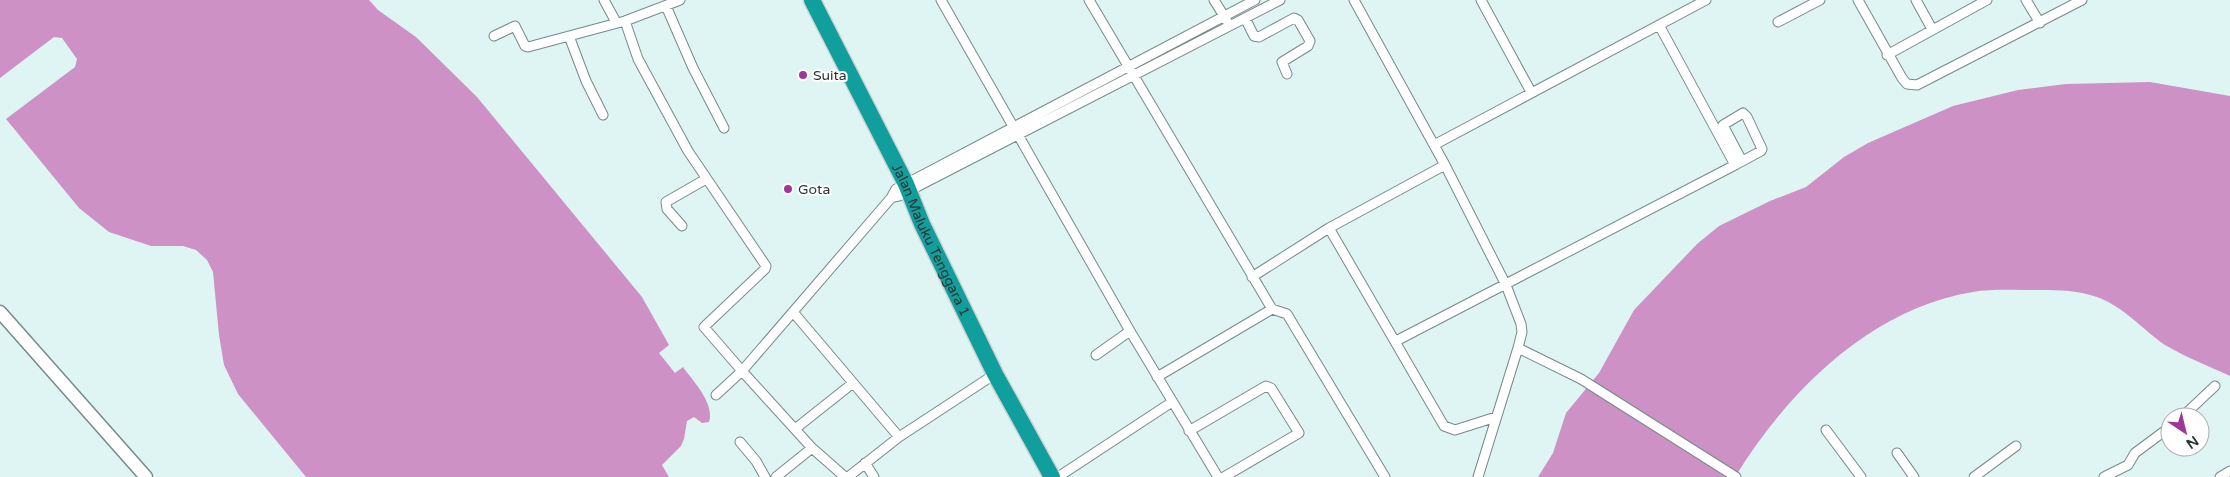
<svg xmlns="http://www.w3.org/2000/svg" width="2230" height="477" viewBox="0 0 2230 477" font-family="'Varela Round',sans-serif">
  <rect width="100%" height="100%" fill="#dff5f4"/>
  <path fill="#cd91c6" d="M0,0h369l9,10 38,27 61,60 165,200 27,48 -10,8 16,20 8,-6c10,14 32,36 26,55l-7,1 -8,-6 -7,4 -3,18 -3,7 -19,19 7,12h-363l-68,-83 -14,-29 -5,-30 -6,-63 -6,-12 -11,-10 -13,-4h-32l-42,-14 -30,-24 -73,-89 69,-52 2,-8 -15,-21 -8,-1 -54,41z
    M2150,82l80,14v280c-21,-10 -45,-19 -65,-31 -23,-16 -41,-38 -68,-48 -22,-8 -48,-7 -71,-7 -17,0 -36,-1 -53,2 -103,17 -185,99 -238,185h-197l15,-24 13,-40 33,-40 35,-63 63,-66 22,-18 51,-25 36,-14 38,-30 24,-14 85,-37 65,-16 48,-6z"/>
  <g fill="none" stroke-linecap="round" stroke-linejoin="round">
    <defs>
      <path id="street" d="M604,0l12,22
        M941,0l189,331 88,146
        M1089,0l183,309 -115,68
        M1214,0l13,21
        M1354,0l91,165 61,120 15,39 1,8 -4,16 -40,129
        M1481,0l50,92
        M1858,0l44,78 5,6 10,1 165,-85
        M1916,0l16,29
        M2026,0l14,23
        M666,6l27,62 31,60
        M1245,18l9,18 5,1 35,-19 4,2 12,21 -2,5 -26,16 5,12
        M625,21l13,38 50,92 78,115 -1,3 -61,58 38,44 149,-173 5,-9 359,-189
        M1778,22l42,-22
        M494,36l21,-10 10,20 3,1 97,-26 55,-21
        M569,36l17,45 17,34
        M1887,55l100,-55
        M1434,145l272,-145
        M1735,165l26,-14 1,-2 -15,-32 -4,-4 -20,12 19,36
        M891,198l8,-2 381,-196
        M682,226l-15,-17 -1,-7 40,-23
        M1329,228l115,198 11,4 41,-13
        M1252,277l77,-49 116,-63
        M1272,309l15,5 98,163
        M793,312l106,125
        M1396,341l339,-176 -76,-140
        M1518,348l63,31 155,98
        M1096,355l34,-24
        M716,395l26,-24 70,77 33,29
        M2182,417l33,-31
        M795,429l58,-46
        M1826,430l35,47
        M1189,431l77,-45 5,2 28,45 -75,44
        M740,442l16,19 9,16
        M1897,453l17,24
        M865,463l9,14
        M776,477l36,-29
        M848,477l51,-40 96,-63
        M1058,477l114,-75
        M1974,477l42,-31
        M2104,477l24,-12 7,-12 35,-26
        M2220,477l10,-6"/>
      <path id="secondary" d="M0,312l146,165"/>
      <g id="highway">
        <path id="s1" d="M812,0l94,184 16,40 73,150 57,103"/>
      </g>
    </defs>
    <use href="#street" stroke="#758a89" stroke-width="11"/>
    <use href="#secondary" stroke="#758a89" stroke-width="15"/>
    <use href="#highway" stroke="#d1d3d3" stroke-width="19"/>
    <use href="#street" stroke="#fff" stroke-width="9"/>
    <use href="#secondary" stroke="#fff" stroke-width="12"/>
    <use href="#highway" stroke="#119f9e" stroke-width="16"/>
  </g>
  <g fill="#9f3799" stroke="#fff" stroke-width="2">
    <circle cx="803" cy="75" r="5"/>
    <circle cx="788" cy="189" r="5"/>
  </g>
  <g text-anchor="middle" stroke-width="4" stroke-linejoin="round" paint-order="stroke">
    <g font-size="14" fill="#2c3535" stroke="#fff" text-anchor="start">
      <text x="813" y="80">Suita</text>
      <text x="798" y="194">Gota</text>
    </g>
    <g font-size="14" fill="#2c3535" stroke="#fff">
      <text dy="5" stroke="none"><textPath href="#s1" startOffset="268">Jalan Maluku Tenggara 1</textPath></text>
    </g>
  </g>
  <g transform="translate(2185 432) rotate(145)"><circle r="24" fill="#ffffff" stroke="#abaeae"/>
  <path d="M0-4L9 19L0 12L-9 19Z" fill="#9f3799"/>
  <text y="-8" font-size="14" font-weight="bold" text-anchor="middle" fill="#2c3535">N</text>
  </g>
</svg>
